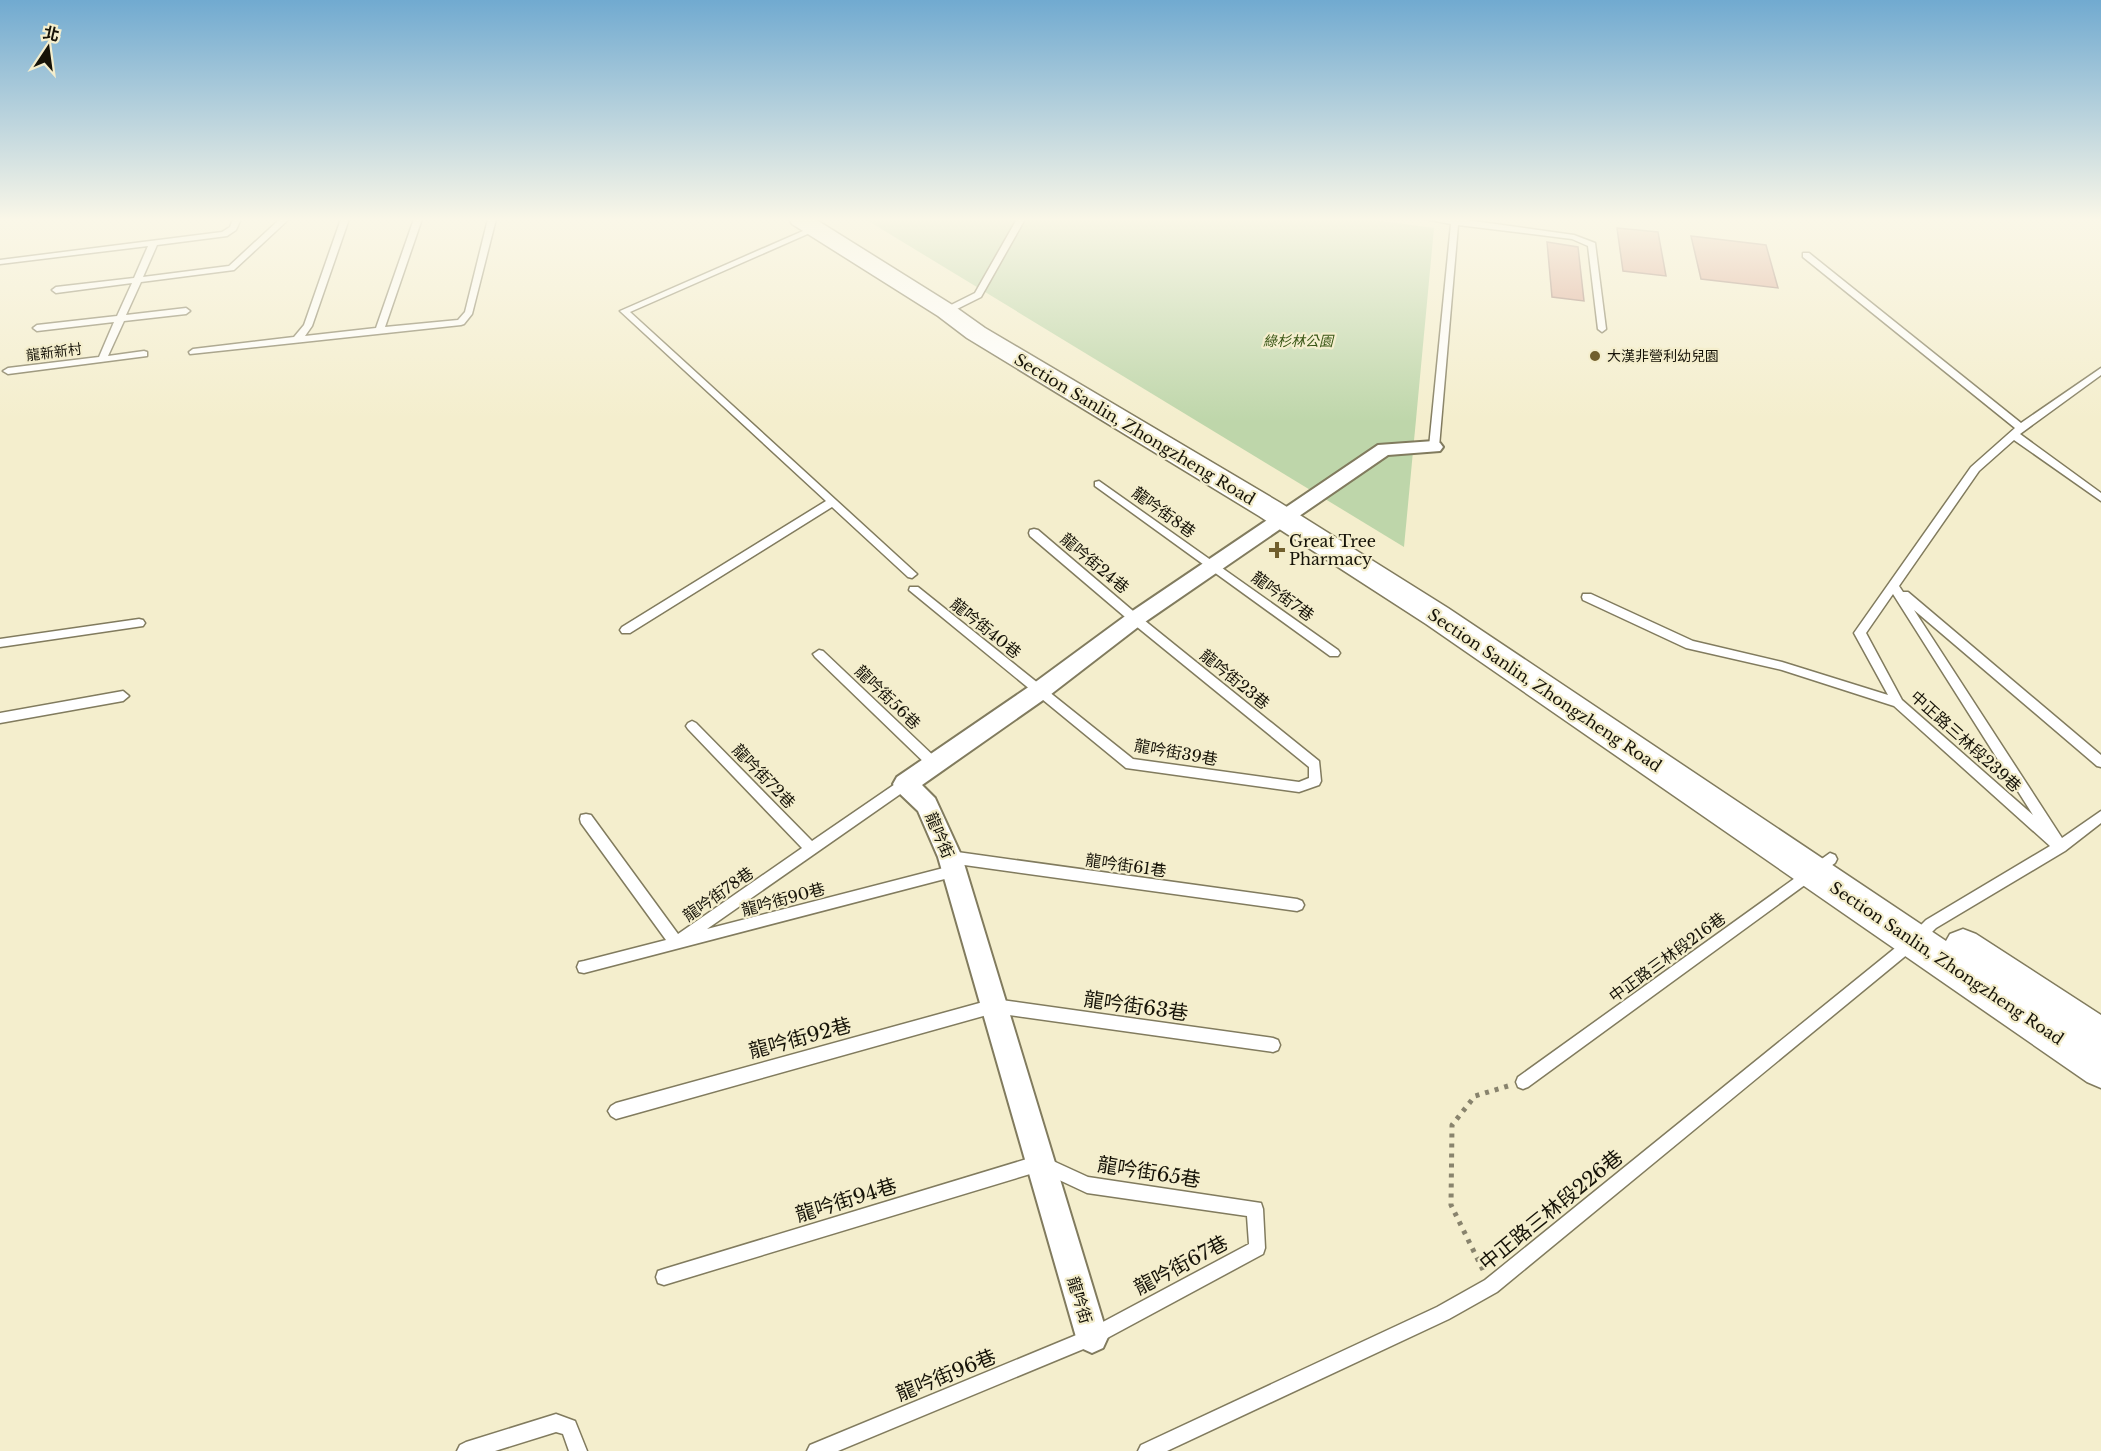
<svg xmlns="http://www.w3.org/2000/svg" width="2101" height="1451" viewBox="0 0 2101 1451" font-family="'Libre Baskerville','Noto Sans TC',serif">
  <rect width="100%" height="100%" fill="#f4eecd"/>
  <path fill="#bed6aa" d="M865,219h502l67,9 -30,319z"/>
  <path fill="#dba695" stroke="#9c7b71" stroke-width="1.5" d="M1617,228l41,4 8,44 -43,-5z
    M1691,236l75,9 12,43 -77,-9z
    M1547,242l31,5 6,54 -32,-4z"/>
  <g fill="none" stroke-linecap="round" stroke-linejoin="round">
    <defs>
      <path id="lane" d="M233,219h8l-5,11 -9,6 -70,9 -14,32 86,-11 51,-47h9l-55,51 -93,12 -15,33 60,-7 4,3 -4,3 -62,7 -16,35 36,-5 3,1v4l-139,18 -5,-3 5,-3 91,-11 15,-35 -77,9 -4,-3 4,-3 80,-9 15,-33 -76,10 -4,-3 4,-3 78,-9 14,-32 -148,18v-4l222,-28 8,-5z
        M341,219h8l-37,107 -7,10 71,-8 38,-109h8l-37,108 73,-7 7,-8 23,-93h8l-24,95 -8,10 -3,1 -271,29 -1,-2 4,-3 101,-12 10,-12z
        M1017,219h8l-44,78 -32,16h-6v-4l32,-16z
        M1425,219h34l115,16 21,8 11,86 -4,3 -4,-3 -10,-83 -16,-7 -114,-14 -19,222 -5,3 -5,-3 22,-223z
        M812,227l7,2 -189,83 287,262 -5,4 -4,-1 -76,-70 -202,126h-8l-2,-3 2,-3 204,-126 -206,-190z
        M1803,253h6l212,170 80,-55v7l-81,59 81,59v8l-87,-61 -35,31 -80,115 4,6h5l193,163v12l-4,-1 -183,-156 148,228 39,-27v12l-36,28 -129,77 -16,16 -423,348 -48,27 -282,132h-29l3,-6 296,-138 48,-27 425,-344 16,-16 124,-74 -156,-140 -112,-36 -96,-22 -103,-48 -1,-3 1,-3h8l102,47 89,21 106,33 -34,-62 117,-166 44,-39 -212,-171zM1893,594l140,221 -131,-115 -36,-67z
        M1099,481l239,169 2,3 -2,3h-8l-235,-170v-4z
        M1034,529l4,1 101,86 180,145 2,20 -2,4 -20,7 -173,-24 -217,-178 1,-3h8l215,172 166,23 10,-4v-11l-178,-145 -101,-86 -1,-3 1,-3z
        M139,619l4,1 2,3 -2,3 -143,21v-8z
        M819,650l4,1 115,109 2,4 -2,4h-8l-115,-111 -2,-3z
        M123,691l6,5 -6,5 -123,22v-10z
        M692,721l4,2 116,118 89,-61h8l2,4 -2,4 -202,141 248,-64 5,2 2,4 -2,4 -376,98 -5,-1 -2,-5 2,-5 5,-1 82,-21 -85,-117 -1,-4 1,-4 5,-1 5,1 87,119 124,-86 -114,-119 -2,-3 2,-3z
        M950,851l347,48 5,2 2,4 -2,4 -5,2 -347,-48 -5,-2 -2,-4 2,-4z
        M1830,853l5,2 2,4 -2,4 -307,224 -5,2 -5,-2 -2,-5 2,-5z
        M994,999l279,39 5,2 2,5 -2,5 -5,2 -279,-39 -378,106 -5,-3 -3,-5 3,-5 5,-3z
        M1040,1155l48,22 173,26 2,6 2,39 -2,6 -165,89 -260,108h-31l3,-6 276,-114 163,-87 -2,-28 -160,-23 -47,-22 -376,114 -6,-2 -2,-6 2,-6 6,-2z
        M556,1414l19,7 12,30h-18l-6,-17 -7,-2 -61,19h-38l3,-6 6,-3z"/>
      <path id="street" d="M1434,441l6,2 3,4 -3,4 -52,4 -246,169 -96,74 -124,87 13,13 27,59 146,480 -5,11 -11,5 -11,-5 -5,-11 -138,-480 -20,-46 -21,-20 -4,-7 4,-7 133,-91 98,-72 250,-169z"/>
      <path id="secondary" d="M789,219h26l139,87 31,22 294,174 169,106 498,333 4,-7 13,-5 13,5 125,81v73l-14,-6 -661,-458 -167,-108 -292,-178 -29,-22 -146,-92z"/>
    </defs>
    <use href="#lane" stroke="#817b5e" stroke-width="3"/>
    <use href="#street" stroke="#817b5e" stroke-width="4"/>
    <use href="#secondary" stroke="#817b5e" stroke-width="3"/>
    <path stroke="#88836d" stroke-width="5" stroke-dasharray="4 6" stroke-linecap="butt" d="M1483,1270l-32,-65 1,-80 23,-29 33,-10"/>
    <use href="#lane" fill="#fff" fill-rule="evenodd"/>
    <use href="#street" fill="#fff" fill-rule="evenodd"/>
    <use href="#secondary" fill="#fff" fill-rule="evenodd"/>
  </g>
  <linearGradient id="sky" x2="0" y2="1"><stop stop-color="#71aad0"/><stop offset="0.52" stop-color="#faf7e8"/><stop offset="1" stop-color="#faf7e8" stop-opacity="0"/></linearGradient>
  <rect width="2101" height="422" fill="url(#sky)"/>
  <g fill="#715f2d" stroke="#f4eecd" stroke-width="2">
    <circle cx="1595" cy="356" r="6"/>
    <path d="M1274 541h6v6h6v6h-6v6h-6v-6h-6v-6h6z"/>
  </g>
  <g text-anchor="middle" stroke-width="4.5" stroke-linejoin="round" paint-order="stroke">
    <g font-size="14" font-style="italic" fill="#385514" stroke="#f4eecd">
      <text x="1298" y="346">綠杉林公園</text>
    </g>
    <g font-size="14" fill="#161308" stroke="#f4eecd">
      <text transform="translate(54 352) rotate(-7)" y="5">龍新新村</text>
    </g>
    <g font-size="14" fill="#161308" stroke="#f4eecd" text-anchor="start">
      <text x="1607" y="361">大漢非營利幼兒園</text>
    </g>
    <g font-size="16" fill="#161308" stroke="#f4eecd">
      <text transform="translate(1135 429) rotate(31)" y="6">Section Sanlin, Zhongzheng Road</text>
      <text transform="translate(1164 512) rotate(36)" y="6">龍吟街8巷</text>
      <text transform="translate(1095 563) rotate(40)" y="6">龍吟街24巷</text>
      <text transform="translate(1283 596) rotate(36)" y="6">龍吟街7巷</text>
      <text transform="translate(986 628) rotate(39)" y="6">龍吟街40巷</text>
      <text transform="translate(1235 679) rotate(39)" y="6">龍吟街23巷</text>
      <text transform="translate(1545 690) rotate(34)" y="6">Section Sanlin, Zhongzheng Road</text>
      <text transform="translate(888 697) rotate(44)" y="6">龍吟街56巷</text>
      <text transform="translate(1966 741) rotate(42)" y="6">中正路三林段239巷</text>
      <text transform="translate(1176 752) rotate(10)" y="6">龍吟街39巷</text>
      <text transform="translate(764 776) rotate(46)" y="6">龍吟街72巷</text>
      <text transform="translate(940 835) rotate(67)" y="6">龍吟街</text>
      <text transform="translate(1126 865) rotate(8)" y="6">龍吟街61巷</text>
      <text transform="translate(718 894) rotate(-35)" y="6">龍吟街78巷</text>
      <text transform="translate(783 899) rotate(-15)" y="6">龍吟街90巷</text>
      <text transform="translate(1667 957) rotate(-36)" y="6">中正路三林段216巷</text>
      <text transform="translate(1947 963) rotate(34)" y="6">Section Sanlin, Zhongzheng Road</text>
      <text transform="translate(1080 1300) rotate(73)" y="6">龍吟街</text>
    </g>
    <g font-size="16" fill="#161308" stroke="#f4eecd" text-anchor="start">
      <text x="1289" y="547">Great Tree<tspan x="1289" dy="18">Pharmacy</tspan></text>
    </g>
    <g font-size="20" fill="#161308" stroke="#f4eecd">
      <text transform="translate(1136 1006) rotate(8)" y="7">龍吟街63巷</text>
      <text transform="translate(800 1038) rotate(-15)" y="7">龍吟街92巷</text>
      <text transform="translate(1149 1172) rotate(9)" y="7">龍吟街65巷</text>
      <text transform="translate(846 1200) rotate(-17)" y="7">龍吟街94巷</text>
      <text transform="translate(1551 1210) rotate(-39)" y="7">中正路三林段226巷</text>
      <text transform="translate(1181 1265) rotate(-28)" y="7">龍吟街67巷</text>
      <text transform="translate(946 1375) rotate(-22)" y="7">龍吟街96巷</text>
    </g>
  </g>
  <g transform="translate(48 48) rotate(13)" stroke="#f4eecd" stroke-width="4.5" paint-order="stroke">
  <path d="M0-4.5L10 22L0 15L-10 22Z" fill="#161308"/>
  <text y="-9" font-size="16" font-weight="bold" text-anchor="middle" fill="#161308">北</text>
  </g>
</svg>
